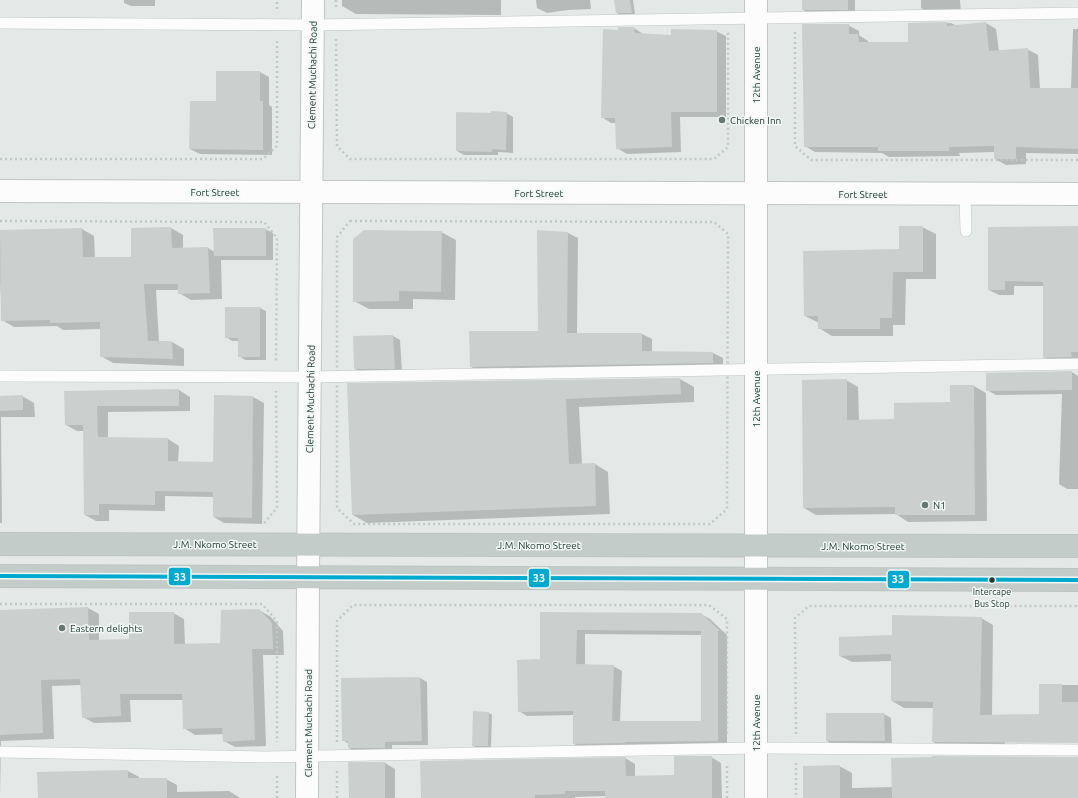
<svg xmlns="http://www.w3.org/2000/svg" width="1078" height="798" viewBox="0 0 1078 798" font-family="Ubuntu,sans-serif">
  <rect width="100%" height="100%" fill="#e4e9e7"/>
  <path fill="#0003" fill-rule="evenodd" d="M124,0h31v6h-24l-7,-3z
    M342,0h159v15l-145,-1 -14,-8z
    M536,0h54l1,9 -23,1 -21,3 -10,-5z
    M615,0h18l2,14 -15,1 -3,-2z
    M802,0h53v13l-45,1 -7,-4z
    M921,0h39l1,14h-29l-11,-6z
    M951,23l6,3 29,-3 10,6 3,22 28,-2 11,6 2,34h31l2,-60h5v125l-52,-1v11l-20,1 -11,-6v-7l-36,1 1,3 -71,1 -7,-4 -67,-1 -10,-6 43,-121 11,6v4l9,6v2h41v-19z
    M634,28l9,6 29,2 44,-5 10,5v81h-46l1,35 -54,2 -10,-6 -1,-25h-5l-9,-6 17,-86z
    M260,72l9,5v28l3,2v48l-72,-1 -10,-5 27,-47z
    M506,113l7,4v36l-15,-1v3h-34l-7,-4z
    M922,227l14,7v45h-30l-1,46h-12v11h-61l-13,-8v-5l-14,-7 95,-66z
    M171,228l12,7v14l25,-1 7,4 50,-23 8,4v27h-52l1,39 -31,1 -12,-7v-3h-23l3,52h13l12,7v17l-71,-3 -12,-7v-27l-38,1 -6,-4 -43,1 -12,-7 -2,-43v-46l82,-2 12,7 1,22h37z
    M1078,228v134l-24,1 -10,-6v-71h-30v9h-15l-10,-5z
    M441,232l15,8 -1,60 -42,-1v10h-44l-15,-8z
    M568,233l10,5 -1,96h65l10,5v13l61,1 10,5v10l-242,4 -10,-5 68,-35z
    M226,308h34l6,3v49h-21l-6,-4v-15h-7l-6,-4z
    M393,336l7,4 2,32 -40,1 -7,-4z
    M1072,372l6,4v113h-11l-8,-5 3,-90 -66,1 -9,-5z
    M680,379l14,8v15l-115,5 3,57h13l13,8 2,42 -243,9 -14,-8 -5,-131z
    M846,380l12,7 1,34 36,-1 56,-17 23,-17 12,7 1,128 -79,1 -12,-8 -80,1 -12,-7z
    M179,390l11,7v14l-82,1v27h60l11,7 -1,16 36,1 1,-67 38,1 11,6 -2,121 -38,-1 -10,-6v-20l-49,-1v15l-56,-1v11h-13l-11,-6 -1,-84h-7l-11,-6 -1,-33z
    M0,396h22l12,7 1,14h-34l1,106h-2z
    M88,608l11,6v27l31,-1 43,-27 11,6 1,26 36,-1 38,-34 12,7 12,14 1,24h-21l3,91 -31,1 -11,-6v-7l-29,1 -11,-7 -1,-28h-53l1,22 -37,1 -11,-6 -2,-32 -29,1 2,53 -53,2 -1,57v-187z
    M541,613l160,1 9,5 17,16v111l-144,3 -9,-5v-29l-47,1 -8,-5 22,-51zM585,634l117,1v87h-82l2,-51 -9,-5 -28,-1z
    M981,618l12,7 -1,91 13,20v13l-60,-1 -12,-6 1,-34h-30l-12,-7v-40l-40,1 -12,-6 53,-20z
    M420,678l7,4 1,63h-36v6l-36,1 -7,-4v-4l-6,-4 -1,-61z
    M1040,685h38v48z
    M489,713l3,2 -1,32 -14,1 -4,-2z
    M884,714l7,4 1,27h-58l-7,-4z
    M711,757l10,6 1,35h-116v-2l-31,1v1h-153l203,-40 10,6v12h40z
    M1078,757v41h-274l35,-32 13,7v15l41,-1z
    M385,763l10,6v29h-45z
    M128,771l11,6v2h27l11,6v7l52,-1 11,7h-201z"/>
  <path fill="#cbd0ce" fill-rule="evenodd" d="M614,0h16l2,13h-16z
    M802,0h46v10h-46z
    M947,22v4l39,-4 3,29 39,-3 2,40h48v61l-62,-2v12h-22v-13l-45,1v4h-71v-4h-74l-2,-123h47v10h9l1,8h49v-19z
    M618,27h16l1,6 36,2v-6l46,1v82h-46l1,35 -56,2 -1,-31h-14l2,-89 15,1z
    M216,71h44v30h3v49l-74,-1 1,-48h26z
    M491,111l16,1 -1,38 -14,-1v3l-36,-1v-39l35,1z
    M899,226h24v46h-30l-1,46h-12v11h-62v-13h-14l-1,-65 96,-2z
    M1078,226v126h-7l1,5 -29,1v-76l-38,-1v9h-17v-63z
    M171,227l1,21 36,-1 2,46 -32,1v-10h-34l4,57h24l1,18 -73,-2v-35l-50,1v-3l-49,1 -1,-91 82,-2 1,29h48v-29z
    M213,228h53v28h-52z
    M364,230l78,1 -1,61 -42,-1v10l-46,1v-63z
    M537,230l31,2 -1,101h75v18l71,1v11l-243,4 -1,-36h69z
    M225,307h35v50h-22v-19h-13z
    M393,335l2,34h-41l-1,-33z
    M1072,371v19l-86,1v-18z
    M680,378l1,16 -115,5 3,65 26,-1 1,43 -244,9 -5,-132z
    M847,379v41l47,-1v-16l56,-1v-17h24l1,130h-80v-8l-92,1 -1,-128z
    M179,389v17h-82l1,31 70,1v23l45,1 1,-67 39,1 -1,122 -39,-1v-25l-58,-1v14l-56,-1v11h-15l-1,-90h-18l-1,-34z
    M23,395v15l-23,1v-15z
    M88,607l1,33 40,-1v-27h45v32l46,-1 1,-33 38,-1 13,14 1,26h-21l3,91 -32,2 -1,-14 -39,1 -1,-35h-62l1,22 -39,2 -2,-39 -39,1 2,53 -43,2v-125z
    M540,612l161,1 19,18h-2v110l-93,1v1l-52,1v-33l-55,1 -1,-52 23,-1zM577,630l124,1v90h-89l2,-56 -38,-1z
    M892,615l90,2 -2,98 59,-1v-30h23v18h16v41l-146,-1 1,-40 -42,-1v-47l-52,2v-19l53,-2z
    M420,677l2,64 -37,1v6h-37v-7h-6l-1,-63z
    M473,711l16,1 -1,34h-16z
    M826,713h58l1,28h-59z
    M674,756h38v42h-107v-7h-40v3l-30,1v3h-114l-1,-37 205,-4 1,19 48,-1z
    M932,756l146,1v41h-186l-1,-40 41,-1z
    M348,762h37v36h-36z
    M840,765v33h-37v-32z
    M128,770v8h39v20h-129l-1,-26z"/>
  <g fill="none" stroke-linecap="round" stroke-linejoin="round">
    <defs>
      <path id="service" d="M0,23l313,2 765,-12
        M965,194l1,37
        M0,376l310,1 768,-13
        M0,752l265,5 491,-9 322,2"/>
      <path id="minor" d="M0,191l1078,3"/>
      <path id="tertiary" d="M756,0v509
        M307,798l1,-221"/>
      <path id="secondary" d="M756,509v289
        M308,577l5,-577"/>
      <path id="trunk" d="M0,544l1078,2
        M0,576l1078,4"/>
    </defs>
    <use href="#service" stroke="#c1c6c4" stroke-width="12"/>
    <use href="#minor" stroke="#c1c6c4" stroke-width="24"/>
    <use href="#tertiary" stroke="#c1c6c4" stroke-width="24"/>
    <use href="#secondary" stroke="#c0c6c4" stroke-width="24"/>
    <use href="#trunk" stroke="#bdc5c2" stroke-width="24"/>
    <path stroke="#c1c9c5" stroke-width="2.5" stroke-dasharray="2 3" stroke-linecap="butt" d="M336,0v10
      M277,9v-9
      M795,32v114l16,14h267
      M336,39l1,107 13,13h364l14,-12v-115
      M0,159h263l14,-13v-106
      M0,221l264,1 13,16 -1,124
      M350,221l364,1 14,12 -1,275 -17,15h-356l-17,-16v-271z
      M264,523l13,-15 -1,-117
      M0,604h262l15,17v121
      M796,734l-1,-116 14,-12h269
      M337,742v-121l16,-16h356l18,14v115
      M796,763v35
      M337,771v27
      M277,798v-25
      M727,798v-35"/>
    <use href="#service" stroke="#fbfcfb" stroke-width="11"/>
    <use href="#minor" stroke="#fbfcfb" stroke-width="22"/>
    <use href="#tertiary" stroke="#fbfcfb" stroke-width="22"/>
    <use href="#secondary" stroke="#fbfcfb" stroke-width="22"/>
    <use href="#trunk" stroke="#c4ccca" stroke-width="22"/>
    <defs>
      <path id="bus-1" d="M0,576l1078,4"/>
    </defs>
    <use href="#bus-1" stroke="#f2f8f5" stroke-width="7"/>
    <use href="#bus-1" stroke="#00a9ce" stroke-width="4"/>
  </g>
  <g fill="#677873" stroke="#f2f8f5" stroke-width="1.5">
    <circle cx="722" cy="120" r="4"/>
    <circle cx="925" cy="505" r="4"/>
    <circle cx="62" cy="628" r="4"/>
  </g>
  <circle fill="#233b34" stroke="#f2f8f5" stroke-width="1.5" cx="992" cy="580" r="3.5"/>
  <g text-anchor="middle" stroke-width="3" stroke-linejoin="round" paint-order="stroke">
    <g font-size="9" fill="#233b34" stroke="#f2f8f5">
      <text x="992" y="595">Intercape<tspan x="992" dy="12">Bus Stop</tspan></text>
    </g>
    <g font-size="10" fill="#233b34" stroke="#f2f8f5">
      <text transform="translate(312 75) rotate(-89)" y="4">Clement Muchachi Road</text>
      <text transform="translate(756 75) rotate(-90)" y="4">12th Avenue</text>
      <text x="215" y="196">Fort Street</text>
      <text x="539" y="197">Fort Street</text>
      <text x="863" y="198">Fort Street</text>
      <text transform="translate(310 399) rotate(-89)" y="4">Clement Muchachi Road</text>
      <text transform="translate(756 399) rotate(-90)" y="4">12th Avenue</text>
      <text x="215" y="548">J.M. Nkomo Street</text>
      <text x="539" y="549">J.M. Nkomo Street</text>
      <text x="863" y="550">J.M. Nkomo Street</text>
      <text transform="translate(308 723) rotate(-90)" y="4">Clement Muchachi Road</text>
      <text transform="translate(756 723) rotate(-90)" y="4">12th Avenue</text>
    </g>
    <g font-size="10" fill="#233b34" stroke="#f2f8f5" text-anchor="start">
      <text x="730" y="124">Chicken Inn</text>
      <text x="933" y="509">N1</text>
      <text x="70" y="632">Eastern delights</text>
    </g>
  </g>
  <g stroke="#f2f8f5" stroke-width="1.5">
    <rect x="168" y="567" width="23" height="19" rx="4" fill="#00a9ce"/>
    <rect x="528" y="568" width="22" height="20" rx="4" fill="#00a9ce"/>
    <rect x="887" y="570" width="23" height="19" rx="4" fill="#00a9ce"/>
  </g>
  <g font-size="11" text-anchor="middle" font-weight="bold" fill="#fff">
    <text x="180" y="581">33</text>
    <text x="539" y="582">33</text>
    <text x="898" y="583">33</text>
  </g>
</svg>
